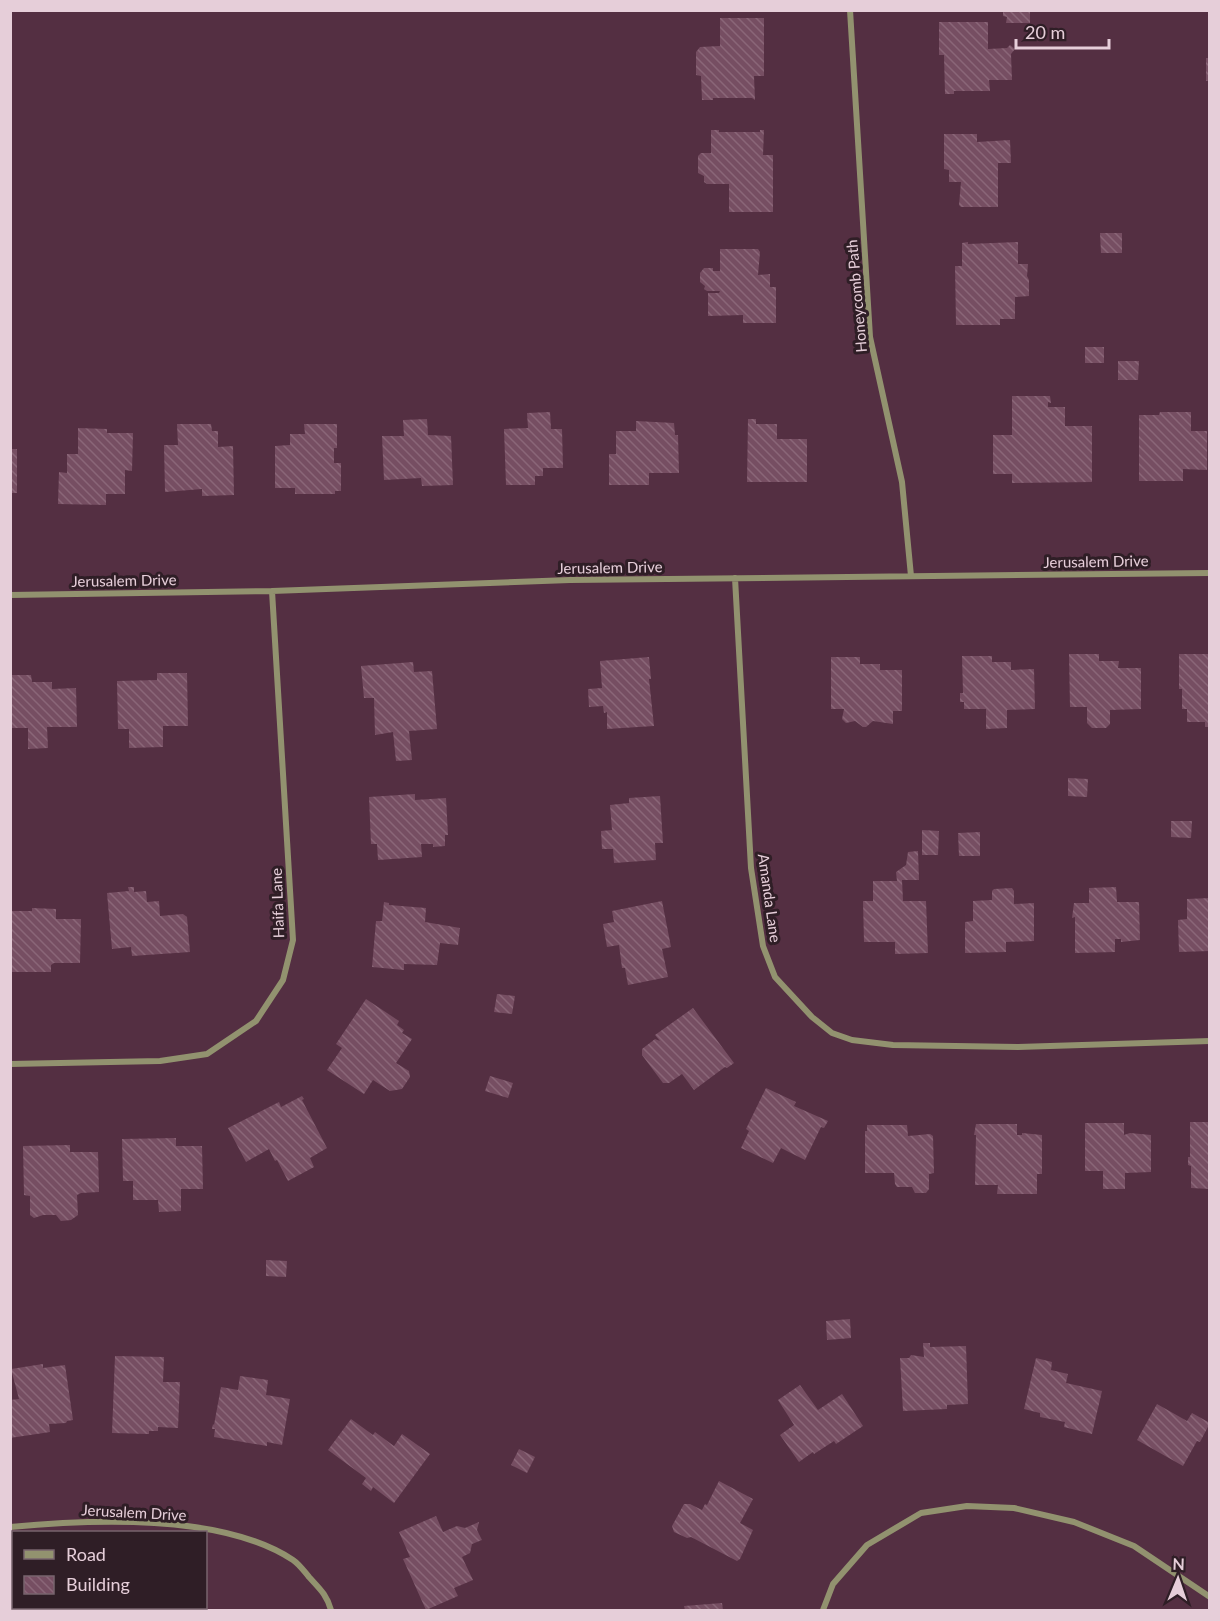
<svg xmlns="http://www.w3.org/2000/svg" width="1220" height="1621" viewBox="0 0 1220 1621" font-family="Lato,sans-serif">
  <defs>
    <pattern id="building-back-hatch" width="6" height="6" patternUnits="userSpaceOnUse" patternTransform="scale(1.5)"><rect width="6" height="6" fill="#764e62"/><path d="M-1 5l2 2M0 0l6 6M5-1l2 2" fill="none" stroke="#8a6678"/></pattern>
  </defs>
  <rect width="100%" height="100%" fill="#542f42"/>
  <path fill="url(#building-back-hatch)" d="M1003,10h27v13h-24l1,-6 -4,-1z
    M720,18h44v58h-10l1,24 -3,-2h-39v2h-11l-1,-24 -5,-1v-23l4,-5 20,-1z
    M939,22h49v27l19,-1 3,-3 5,4 -4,5 1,26h-23l1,11h-36v3h-9l-1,-39h-5z
    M1206,58h4v23h-4z
    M711,130h8v2h41v-2h4l-1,25h10v57h-44v-28h-22l-3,-2v-6l-6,-3v-17l3,-3h10z
    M944,134h33v8l33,-2 1,23h-13v44h-37l-2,-2 2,-23h-12v-12l-5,-1z
    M1100,233h22v20h-21z
    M968,242v2l50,-2v22h10l-1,12 2,4v16l-14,1v22h-15v6h-44l-1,-59h7v-23z
    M720,249h38l2,3 -2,23 12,-1v13h6v36h-33v-8l-35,1v-23h11l1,-2h-13l-3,-2 1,-3 -5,-4v-9l4,-5h9v3h7z
    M1085,347h19v16h-19z
    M1118,361h21l-1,19h-20z
    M1012,396h38l1,7 -3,-1v5h17v19h27v56l-80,1v-9h-19v-39h19z
    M550,412l1,17h11l1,39h-20v8h-8v9h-29l-2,-56 24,-1 -1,-15z
    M1160,412h31v19h16v39l-24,-1v12h-44v-66h20z
    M427,419l1,16 23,1 2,49 -31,1 -1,-8 -37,2 -2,-44h22l-1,-16z
    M748,419h8v5h21v15h30v43h-60z
    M636,421l38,2 1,12h3l1,38h-30v12h-40v-31h7v-23h20z
    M177,424h34l1,7h6v16l15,-1 1,49 -32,1v-7l-37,3 -1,-47h14z
    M304,424h33v24h-3v15h7v28h-6v3h-40v-6h-20v-42l15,-1v-11h15z
    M78,428l29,1v4h26l-1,38 -7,-1v24h-19v11l-48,-1 1,-32 8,1v-19h11z
    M10,449h7v44h-7z
    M1069,654h30v7h20l-1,7h23v41l-31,1v14l-4,4h-14l-5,-5v-16h-17z
    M1179,654h31v73h-5v-5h-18v-13h-5v-20h-3z
    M962,656h30v6h19v8l23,-1 1,40 -28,1v18l-21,1v-20h-22v-7h-4v-9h3z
    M649,657l2,22h-2l5,47 -47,3v-17l-3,1 -1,-7 -14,1 -1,-18 14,-1 -2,-27z
    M831,657h29v7h20v6h22v41h-9v13l-20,-3 -7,6h-3l-8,-6 -9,2 -4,-4 2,-10h-13z
    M413,662l1,10 18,-1 5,58 -28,2 3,29 -16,1 -3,-29 -18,3 -1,-37h-10l-3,-32z
    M157,673h30l1,53h-25v21l-34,1v-19h-11l-1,-48 40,-1z
    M10,675h21l1,7h20v7l24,-1 1,39h-30l1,21 -20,1v-21h-18z
    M1068,778l20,1 -1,18 -19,-1z
    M415,794v6l31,-2 2,37h-3v11l-12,1v-3h-12l1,13 -44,3 -1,-16h-6l-2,-47z
    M660,796l3,47h-8l1,17 -42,3 -1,-14h-11l-1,-18 11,-1 -2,-25 19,-2v-5z
    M1171,821h21l-1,17 -20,-1z
    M922,830l17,1 -1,24h-16z
    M980,832v24h-21l-1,-23z
    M918,851l1,29h-17l1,21h23l2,52 -33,1v-12h-31l-1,-41h10v-20h24l-1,-9 10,-7 2,-13z
    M128,887h6v5l12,-1 1,11 12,-1 1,15 23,-2 4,3 3,35 -58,4 -1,-9 -19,2 -5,-56 22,-2z
    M1116,887l1,15h22l1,38 -19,2v-3h-6v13l-40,1v-36l-3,1 2,-15h15v-15z
    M1012,888l2,3v13l20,-1v38l-28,1v10l-41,1v-31l8,-1v-20l19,-1v-9l2,-2z
    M1210,898v53l-31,1 -1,-32 9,-1v-20z
    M662,901l9,46 -9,2 6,28 -40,8 -3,-17h-3l-3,-23 -12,2 -4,-23 11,-2 -2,-11z
    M384,902l5,1v2l37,3 -1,14 35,6 -2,17 -18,-2 -3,22 -33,-1v6l-32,-3 4,-46h6z
    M32,908l24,1v10h25l-1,44h-26l-3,2v7h-41v-61h22z
    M497,994l18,2 -3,18 -18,-2z
    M366,999l33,22 -2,4 7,5 -2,3 10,6 -16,24 13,8 1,6 -8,12 -12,2 -17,-11 -9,14 -37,-24 15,-22 -6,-4z
    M693,1008l41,55 -7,5 -2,-1 -31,23 -12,-16 -13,9h-6l-21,-28v-6l13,-10 5,2 -5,-6z
    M490,1076l23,7 -5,15 -23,-7z
    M766,1088l30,14 -2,4 34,15 -4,7 -3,-1 -16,33 -24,-12 -8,15 -32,-15 8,-17 -3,-2z
    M302,1096l2,3 -2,1 25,48 -17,10 4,9 -26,14 -11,-21 -2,1 -6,-12 -23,13 -18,-34 51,-26 2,5z
    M1190,1122h20v67l-19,-1v-22l-3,-1v-8h2z
    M1085,1123h39v12l6,-2 21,2v37l-26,1v16h-22v-18h-18z
    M976,1124h41v11h5v-2l20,2v39h-5v20h-40l1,-9h-23l1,-50h-2z
    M867,1125h40l1,11 22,-2 3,2 1,37 -5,1v15l-3,4h-11l-3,-6h-15l-2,-3 -1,-11h-29v-42h2z
    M176,1138v8h26l1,43h-22v22l-22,1 -1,-12h-25v-19h-10l-1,-42z
    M70,1145v7h28l1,40 -18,1 -4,2 1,20 -7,5 -10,1 -5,-6h-13l-9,3 -4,-3v-19l-6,-1 -1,-49z
    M266,1260l21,1 -1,16 -20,-1z
    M850,1319l1,19 -24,2 -1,-19z
    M923,1343h7v4l36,-1 2,58 -21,1v4l-44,2 -3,-53h9l2,-3 13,2z
    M115,1356l49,1 -1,25h17l-2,46 -20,-1v4h-9v3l-37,-1z
    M1036,1358l16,4 -1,8 17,4 -2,9 36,8 -10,43 -28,-7 1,-5 -25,-5v-4l-16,-4z
    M43,1364v4l22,-3 8,55 -6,1 -1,2 -17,1 1,8 -40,6v-38l9,-1 -8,-30z
    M240,1376l28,4 -2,15 24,4 -8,46 -15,-3v4l-53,-9 1,-8h-3l1,-5 1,1 7,-38 17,3z
    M800,1385l18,25 24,-16 21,32 -27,18 -2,-3 -20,13 -1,-2 -14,10 -19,-27 14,-10 -16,-25z
    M1157,1404l30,17 5,-8 18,10 -10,19 -3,-1 -14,25 -46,-26z
    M351,1419l22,16 2,-3 19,14 8,-12 28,20 -36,49 -21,-16 -2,4 -9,-7 4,-6 -38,-28z
    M519,1449l16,8 -8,16 -16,-8z
    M719,1481l34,18 -13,24 13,7 -13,29 -3,2 -46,-24 -4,1 -13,-6 -2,-6 12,-22h6l12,6 3,-6 2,1z
    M436,1516l7,16 14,-6 8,2 14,-6 -2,8 5,10 -10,4 -2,9 -8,4 11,23 -19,8 4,8 -32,14 -23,-51 7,-2 -11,-25z
    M722,1603l1,7h-38l-1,-4z"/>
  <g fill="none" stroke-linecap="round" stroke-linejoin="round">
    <path stroke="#92926f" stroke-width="6" d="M850,10l20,327 32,145 9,94
      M735,578l16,290 12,78 12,31 37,40 20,16 20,7 41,5 125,2 192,-6
      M10,595l262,-4 298,-11 640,-7
      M10,1064l150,-3 47,-7 49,-33 27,-41 10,-40 -21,-349
      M10,1527c83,-8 212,-14 283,33 6,4 11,11 16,17 11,12 18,18 22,33
      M823,1610l10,-26 34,-39 54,-32 46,-7 47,2 60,14 60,24 76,51"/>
  </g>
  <g text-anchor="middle" stroke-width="6" stroke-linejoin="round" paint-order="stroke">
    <g font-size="15" fill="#e6ced9" stroke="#2f1e26">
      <text transform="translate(857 296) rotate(-95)" y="5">Honeycomb Path</text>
      <text transform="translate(1096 562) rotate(-1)" y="5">Jerusalem Drive</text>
      <text transform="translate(610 568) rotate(-1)" y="5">Jerusalem Drive</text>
      <text transform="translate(124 581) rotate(-1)" y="5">Jerusalem Drive</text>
      <text transform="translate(769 898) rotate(82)" y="5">Amanda Lane</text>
      <text transform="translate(278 903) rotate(-92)" y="5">Haifa Lane</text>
      <text transform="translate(134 1513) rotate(3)" y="5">Jerusalem Drive</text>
    </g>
  </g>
  <rect width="1220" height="1621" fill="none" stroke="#e6ced9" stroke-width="24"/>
  <rect x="12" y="1531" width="195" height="78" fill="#2f1e26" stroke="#78646e" stroke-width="1.5"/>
  <rect x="24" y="1550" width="30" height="9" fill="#92926f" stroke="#78646e" stroke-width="1.5"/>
  <text x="66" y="1561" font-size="18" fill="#e6ced9">Road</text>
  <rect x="24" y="1576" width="30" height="18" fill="url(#building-back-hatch)" stroke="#78646e" stroke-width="1.5"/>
  <text x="66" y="1591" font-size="18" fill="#e6ced9">Building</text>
  <g transform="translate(1178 1579) rotate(2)" stroke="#2f1e26" stroke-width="4.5" paint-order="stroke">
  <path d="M0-4.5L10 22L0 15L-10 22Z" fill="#e6ced9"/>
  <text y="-9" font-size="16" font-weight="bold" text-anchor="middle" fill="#e6ced9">N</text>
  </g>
  <path d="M1016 39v9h93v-9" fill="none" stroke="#e6ced9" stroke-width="3"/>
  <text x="1025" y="39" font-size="18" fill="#e6ced9" stroke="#2f1e26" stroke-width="4.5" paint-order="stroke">20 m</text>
</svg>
